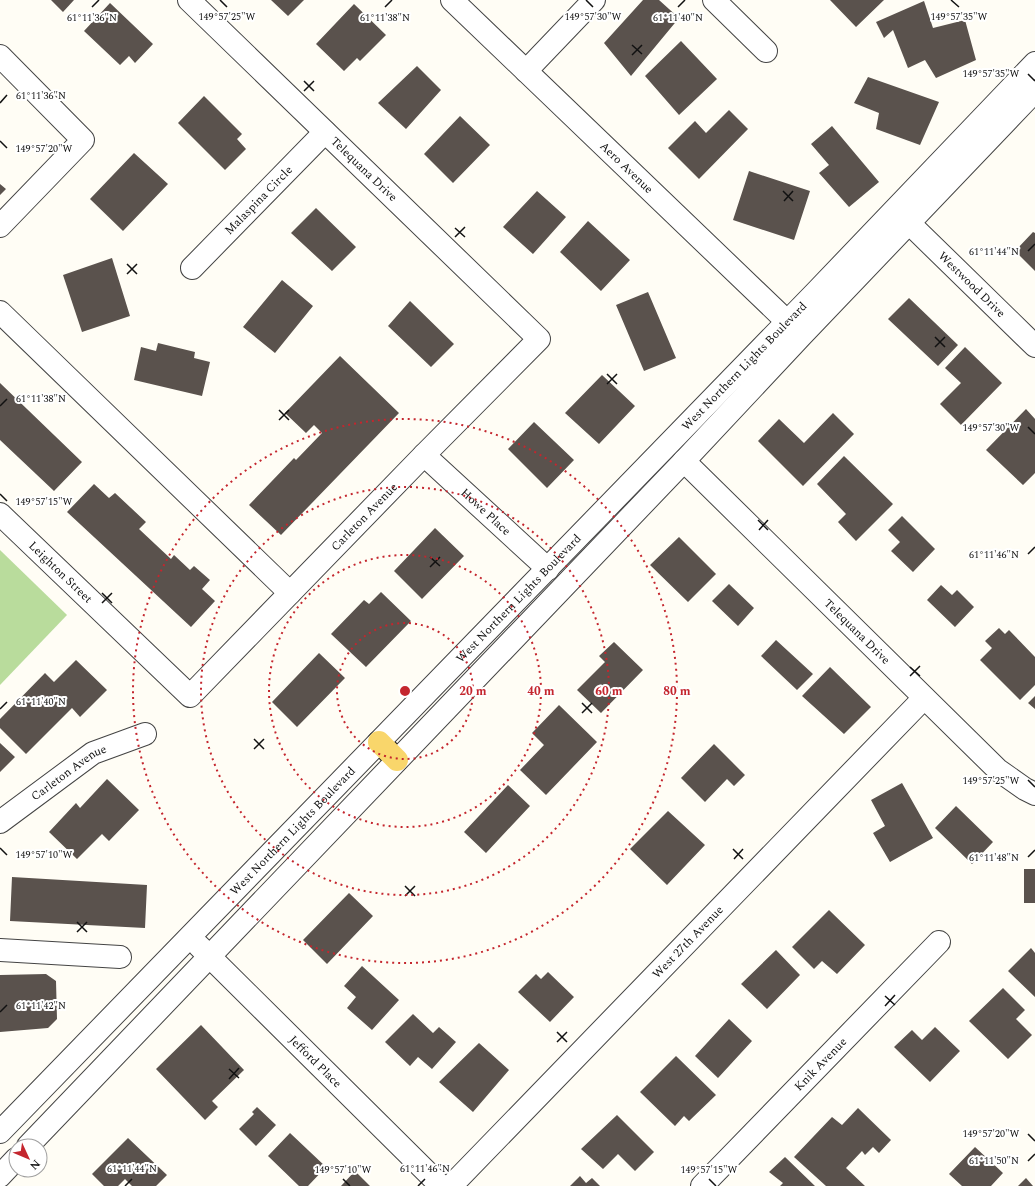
<svg xmlns="http://www.w3.org/2000/svg" width="1035" height="1186" viewBox="0 0 1035 1186" font-family="Spectral,serif">
  <rect width="100%" height="100%" fill="#fffdf5"/>
  <path fill="#b9dc9c" d="M0,550l67,65 -67,70z"/>
  <path fill="#5a524d" d="M51,0h23l-11,12z
    M271,0h33l-16,16z
    M643,0h16l20,18 -48,58 -27,-33z
    M830,0h54l-28,27z
    M924,1l9,27 32,-8 11,40 -40,18 -11,-18 -17,8 -15,-38 -9,8 -8,-16z
    M110,3l43,41 -18,19 -6,-7 -9,9 -36,-34z
    M354,4l32,31 -26,26 -3,-3 -13,13 -28,-27z
    M681,41l36,38 -38,36 -34,-39z
    M417,66l24,24 -35,39 -28,-26z
    M868,77l71,25 -19,43 -44,-16 3,-16 -25,-10z
    M204,96l38,38 -5,5 9,10 -21,21 -47,-47z
    M729,110l19,19 -49,50 -31,-31 27,-27 11,12z
    M460,116l30,29 -37,38 -29,-29z
    M832,126l47,56 -30,25 -30,-34 10,-8 -18,-21z
    M134,153l34,31 -45,47 -33,-32z
    M749,171l61,20 -16,49 -61,-20z
    M0,184l6,5 -6,6z
    M537,191l29,26 -33,37 -30,-27z
    M316,208l40,39 -24,24 -41,-38z
    M588,221l42,39 -29,31 -41,-39z
    M1033,232l2,1v38l-20,-20z
    M112,258l18,58 -48,16 -19,-57z
    M282,280l31,26 -38,47 -32,-26z
    M648,292l28,66 -32,13 -28,-66z
    M909,298l49,47 -20,21 -50,-47z
    M410,301l44,43 -23,23 -43,-41z
    M158,343l37,9 -1,6 16,4 -8,34 -68,-16 7,-33 15,4z
    M965,347l37,36 -41,42 -21,-21 21,-21 -16,-15z
    M340,356l59,57 -118,122 -32,-30 45,-47 2,2 26,-27 -8,-8 -8,8 -21,-20z
    M602,375l33,31 -36,38 -34,-31z
    M0,383l82,79 -28,29 -54,-51z
    M1026,409l9,10v54l-12,12 -37,-35z
    M833,413l21,21 -51,52 -45,-45 21,-22 25,24z
    M534,422l40,38 -27,28 -39,-39z
    M844,456l49,48 -37,37 -18,-19 8,-8 -29,-30z
    M94,484l15,14 6,-5 31,29 -7,7 32,30 3,-4 16,15 4,-4 16,14 -8,9 13,12 -24,26 -124,-115z
    M902,516l33,33 -22,23 -22,-21 9,-9 -12,-12z
    M435,528l29,28 -42,43 -28,-28z
    M679,537l37,37 -28,28 -38,-37z
    M729,584l25,24 -16,18 -26,-25z
    M941,585l11,10 5,-5 17,17 -19,20 -28,-27z
    M381,592l30,29 -45,46 -35,-33 33,-34 5,4z
    M999,628l6,6 4,-4 26,27v28l-15,15 -40,-40 12,-12 -7,-7z
    M776,640l37,34 -16,16 -36,-34z
    M614,642l29,28 -42,43 -24,-23 28,-28 -6,-6z
    M319,653l26,25 -48,49 -25,-25z
    M76,660l31,30 -27,27 -8,-9 -46,46 -26,-26v-9l45,-46 9,9z
    M830,667l41,40 -27,27 -42,-38z
    M1035,696v13l-7,-6z
    M559,705l38,37 -51,53 -26,-25 24,-25 -12,-12z
    M0,743l15,14 -15,15z
    M714,744l31,31 -11,11 -7,-7 -22,23 -24,-24z
    M107,779l32,31 -30,31 -7,-7 -25,25 -28,-27 27,-29 4,5z
    M902,783l31,55 -43,24 -17,-29 12,-7 -14,-26z
    M508,785l22,21 -44,47 -22,-21z
    M956,806l37,36 -21,22 -37,-36z
    M668,811l37,34 -38,40 -37,-36z
    M1024,869h11v34h-11z
    M12,877l135,8 -2,43 -135,-7z
    M349,893l24,23 -46,48 -24,-24z
    M829,910l36,35 -28,29 -15,-13 -8,8 -22,-22z
    M1031,948l4,5v44l-27,-26z
    M776,950l24,25 -33,34 -26,-25z
    M362,966l37,34 -27,30 -25,-22 9,-11 -12,-11z
    M548,972l26,25 -24,25 -32,-30 18,-18 5,5z
    M46,974l10,7 1,38 -9,9 -48,4v-57z
    M1003,988l22,22 -9,9 16,16 -24,24 -39,-38z
    M413,1014l20,19 6,-6 17,15 -24,27 -14,-12 -8,9 -25,-24z
    M729,1019l23,22 -34,37 -23,-22z
    M201,1025l43,45 -32,31 6,6 -13,13 -49,-51z
    M935,1027l25,24 -30,31 -36,-35 18,-17 10,10z
    M479,1043l30,27 -36,42 -34,-30z
    M676,1056l40,39 -27,26 -5,-5 -9,10 -35,-34z
    M257,1107l19,18 -20,21 -17,-17 15,-15 -2,-2z
    M858,1108l33,32 -12,13 -6,-6 -8,8 -3,-4 -16,17 19,18h-39l-32,-29 38,-40 10,8z
    M617,1115l37,37 -19,19 -17,-17 -15,15 -22,-20z
    M290,1133l36,34 -18,19h-9l-31,-30z
    M128,1138l39,37 -11,11h-24l-7,-7 -7,7h-14l-12,-12z
    M975,1147l28,26 -12,13h-29l-13,-12z
    M785,1157l30,29h-35l3,-3 -14,-11z
    M355,1171l15,15h-29z
    M580,1176l6,7 6,-5 8,8h-30z
    M1026,1178l7,8h-15z"/>
  <g fill="none" stroke-linecap="round" stroke-linejoin="round">
    <defs>
      <g id="minor">
        <path id="s1" d="M452,0l346,332"/>
        <path d="M714,0l52,51"/>
        <path d="M0,56l83,84 -83,86"/>
        <path d="M526,71l68,-71"/>
        <path id="s2" d="M909,223l126,123"/>
        <path id="s3" d="M192,268l133,-136"/>
        <path d="M0,312l290,281"/>
        <path id="s4" d="M424,455l124,114"/>
        <path id="s5" d="M684,461l314,309 27,19 10,5"/>
        <path id="s6" d="M0,514l190,182 234,-241 115,-116 -350,-339"/>
        <path id="s7" d="M0,822l93,-69 52,-19"/>
        <path id="s8" d="M199,946l242,240"/>
        <path d="M0,950l120,7"/>
        <path id="s9" d="M0,1132l817,-841 218,-228"/>
        <path d="M28,1146l656,-685 117,-125 234,-245"/>
        <path d="M0,1176l16,-17"/>
        <path id="s10" d="M451,1186l473,-488"/>
        <path id="s11" d="M702,1186l237,-244"/>
      </g>
      <path id="major" d="M379,742l18,18"/>
    </defs>
    <use href="#minor" stroke="#444" stroke-width="24"/>
    <use href="#major" stroke="#222" stroke-width="24"/>
    <use href="#minor" stroke="#fff" stroke-width="22"/>
    <use href="#major" stroke="#f9d66b" stroke-width="22"/>
  </g>
  <path fill="none" stroke="#111" stroke-width="1.5" d="M220,0l7,7M586,0l7,7M951,0l8,7M92,7l7,-7M385,7l7,-7M678,7l7,-7M632,45l10,9M632,55l10,-10M1028,74l7,7M304,81l10,10M304,91l10,-10M0,103l7,-8M0,141l7,7M783,191l10,10M784,201l9,-10M455,228l10,9M455,237l10,-10M1028,251l7,-7M127,264l10,10M127,274l10,-10M935,337l10,10M935,347l10,-10M607,374l10,10M607,384l10,-10M0,406l7,-7M279,410l10,10M279,420l10,-10M1028,427l7,7M0,494l7,7M758,520l10,10M759,530l9,-10M1028,554l7,-7M430,557l10,9M430,567l10,-10M102,593l10,10M102,603l10,-10M910,667l10,9M910,676l10,-10M582,703l10,10M0,709l7,-7M582,713l10,-10M254,739l10,10M254,749l10,-10M1028,780l7,7M0,848l7,7M733,849l10,10M1028,857l7,-7M734,859l9,-10M405,886l10,10M405,896l10,-10M77,922l10,10M77,932l10,-10M885,996l10,9M885,1006l10,-11M0,1012l7,-7M557,1032l10,10M557,1042l10,-10M229,1069l10,9M229,1079l10,-11M1028,1134l7,7M1028,1161l7,-7M343,1179l7,7M709,1179l7,7M125,1186l7,-7M418,1186l7,-7"/>
  <g fill="none" stroke="#c4262e" stroke-width="2" stroke-dasharray="2 4">
    <circle cx="405" cy="691" r="68"/>
    <circle cx="405" cy="691" r="136"/>
    <circle cx="405" cy="691" r="204"/>
    <circle cx="405" cy="691" r="272"/>
  </g>
  <g text-anchor="middle" stroke-width="4" stroke-linejoin="round" paint-order="stroke">
    <g font-size="12" fill="#111" stroke="#fff">
      <text dy="4" stroke="none"><textPath href="#s1" startOffset="242">Aero Avenue</textPath></text>
      <text transform="translate(364 169) rotate(44)" y="4">Telequana Drive</text>
      <text dy="4" stroke="none"><textPath href="#s3" startOffset="95">Malaspina Circle</textPath></text>
      <text dy="4" stroke="none"><textPath href="#s2" startOffset="88">Westwood Drive</textPath></text>
      <text dy="4" stroke="none"><textPath href="#s9" startOffset="1068">West Northern Lights Boulevard</textPath></text>
      <text dy="4" stroke="none"><textPath href="#s4" startOffset="84">Howe Place</textPath></text>
      <text dy="4" stroke="none"><textPath href="#s6" startOffset="513">Carleton Avenue</textPath></text>
      <text dy="4" stroke="none"><textPath href="#s6" startOffset="84">Leighton Street</textPath></text>
      <text dy="4" stroke="none"><textPath href="#s9" startOffset="744">West Northern Lights Boulevard</textPath></text>
      <text dy="4" stroke="none"><textPath href="#s5" startOffset="243">Telequana Drive</textPath></text>
      <text dy="4" stroke="none"><textPath href="#s7" startOffset="85">Carleton Avenue</textPath></text>
      <text dy="4" stroke="none"><textPath href="#s9" startOffset="420">West Northern Lights Boulevard</textPath></text>
      <text dy="4" stroke="none"><textPath href="#s10" startOffset="340">West 27th Avenue</textPath></text>
      <text dy="4" stroke="none"><textPath href="#s8" startOffset="164">Jefford Place</textPath></text>
      <text dy="4" stroke="none"><textPath href="#s11" startOffset="170">Knik Avenue</textPath></text>
    </g>
  </g>
  <g font-size="10" text-anchor="middle" fill="#111" stroke="#fff" stroke-width="4" stroke-linejoin="round" paint-order="stroke">
    <text x="227" y="20">149°57'25"W</text>
    <text x="593" y="20">149°57'30"W</text>
    <text x="959" y="20">149°57'35"W</text>
    <text x="92" y="21">61°11'36"N</text>
    <text x="385" y="21">61°11'38"N</text>
    <text x="678" y="21">61°11'40"N</text>
    <text x="991" y="77">149°57'35"W</text>
    <text x="41" y="99">61°11'36"N</text>
    <text x="44" y="152">149°57'20"W</text>
    <text x="994" y="255">61°11'44"N</text>
    <text x="41" y="402">61°11'38"N</text>
    <text x="991" y="431">149°57'30"W</text>
    <text x="44" y="505">149°57'15"W</text>
    <text x="994" y="558">61°11'46"N</text>
    <text x="41" y="705">61°11'40"N</text>
    <text x="991" y="784">149°57'25"W</text>
    <text x="44" y="858">149°57'10"W</text>
    <text x="994" y="861">61°11'48"N</text>
    <text x="41" y="1009">61°11'42"N</text>
    <text x="991" y="1137">149°57'20"W</text>
    <text x="994" y="1164">61°11'50"N</text>
    <text x="132" y="1172">61°11'44"N</text>
    <text x="425" y="1172">61°11'46"N</text>
    <text x="343" y="1173">149°57'10"W</text>
    <text x="709" y="1173">149°57'15"W</text>
  </g>
  <circle cx="405" cy="691" r="6" fill="#c4262e" stroke="#fff" stroke-width="2"/>
  <g font-size="12" text-anchor="middle" font-weight="bold" fill="#c4262e" stroke="#fff" stroke-width="4" stroke-linejoin="round" paint-order="stroke">
    <text x="473" y="695">20 m</text>
    <text x="541" y="695">40 m</text>
    <text x="609" y="695">60 m</text>
    <text x="677" y="695">80 m</text>
  </g>
  <g transform="translate(28 1158) rotate(134)"><circle r="19" fill="#ffffff" stroke="#a0a0a0"/>
  <path d="M0-3L7 15L0 10L-7 15Z" fill="#c4262e"/>
  <text y="-6" font-size="11" font-weight="bold" text-anchor="middle" fill="#111111">N</text>
  </g>
</svg>
